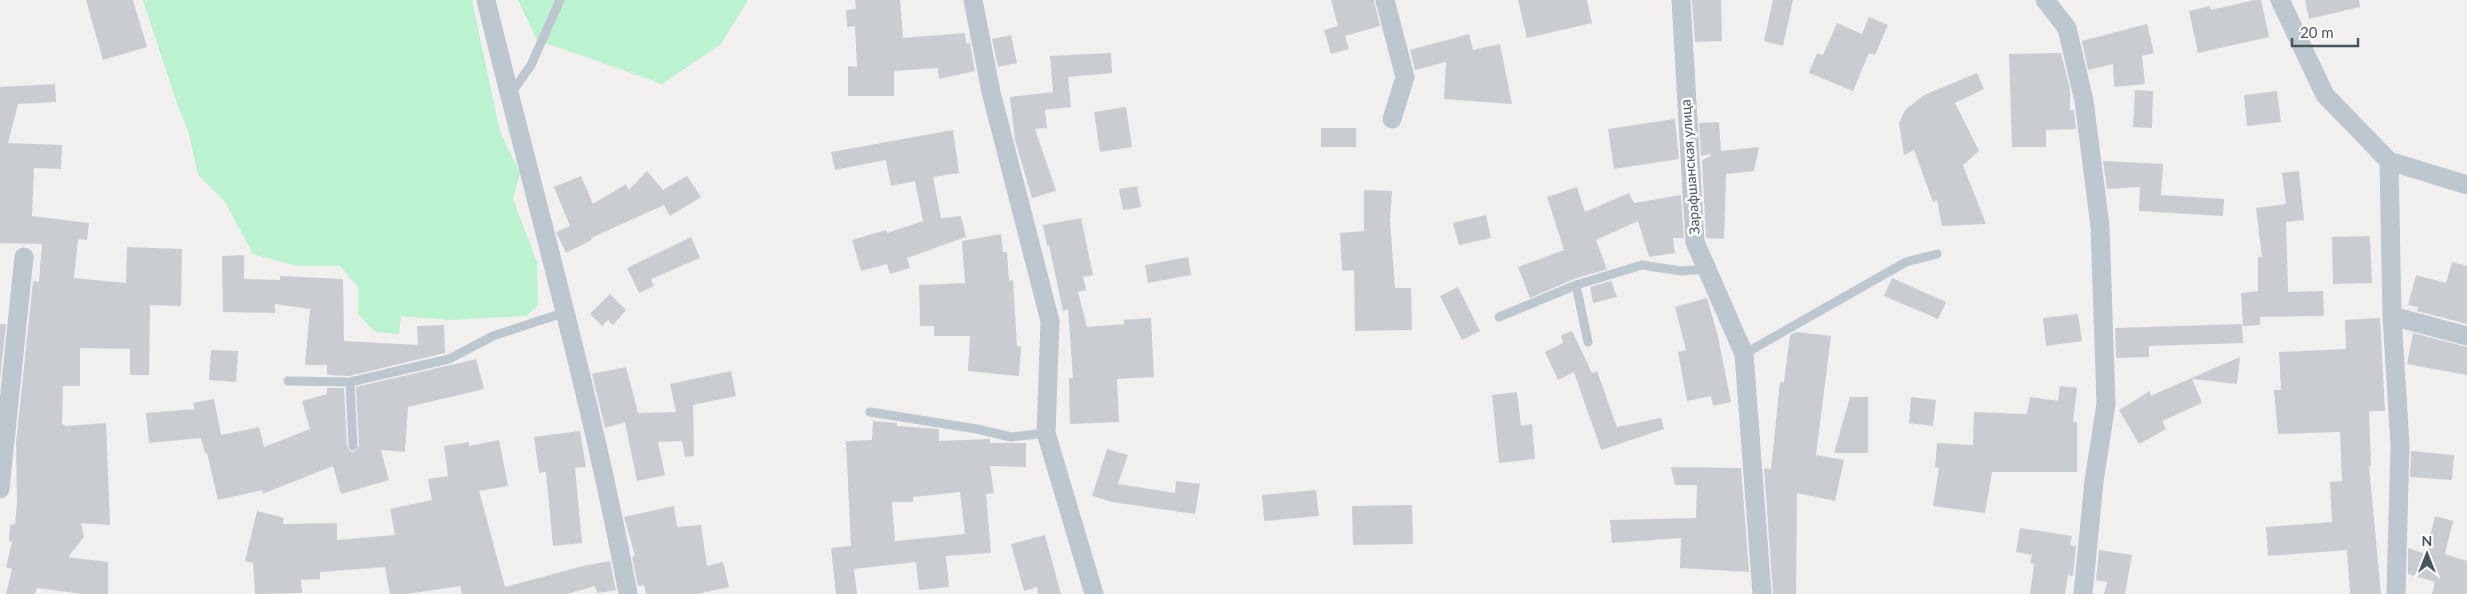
<svg xmlns="http://www.w3.org/2000/svg" width="2467" height="594" viewBox="0 0 2467 594" font-family="Lato,sans-serif">
  <rect width="100%" height="100%" fill="#f2efef"/>
  <path fill="#bbf2cf" d="M143,0h329l28,132 20,41 -7,26 24,63 1,43 -12,11 -76,4 -49,-4 -2,18 -24,-2 -17,-18v-27l-18,-21h-44l-43,-12 -29,-54 -26,-25 -9,-41 -15,-39z
    M518,0h230l-27,44 -59,40 -125,-44z"/>
  <path fill="#c9cdd2" fill-rule="evenodd" d="M86,0h47l14,47 -44,13z
    M855,0h45l3,38 62,-5 1,11 4,-1 5,28 -36,8 -1,-11 -44,3v25h-46v-30l9,1 -2,-41 -8,1 -1,-17 10,-1z
    M1331,0h43l6,26 -35,10 4,13 -18,5 -7,-24 14,-4z
    M1518,0h69l5,23 -65,15z
    M1692,0h29l1,41 -27,1z
    M1773,0h20l-10,46 -19,-5z
    M2254,0h7l8,37 -71,16 -9,-42 21,-5 1,4z
    M2305,0h54l1,7 -51,12z
    M1869,17l19,8 -13,30 -6,-2 -16,38 -44,-18 8,-20 6,2 14,-32 25,11z
    M2147,24l7,29 -12,3 3,28 -31,3 -1,-23 -25,6 -6,-29z
    M1469,34l4,16 27,-6 12,60 -68,-5 2,-37 -31,8 -5,-20z
    M1011,35l6,28 -19,4 -6,-28z
    M1111,53l1,20 -44,4 3,30 -26,3 2,18 -12,1 21,62 -24,7 -17,-58 -5,-43 43,-5 -3,-36z
    M2061,53l9,36v21h4l2,19 -30,1v17h-34l-3,-93z
    M1977,73l7,16 -29,14 24,48 -16,14 23,59 -44,2 -5,-26 -4,2 -19,-52 -10,5 -5,-32 6,-13 19,-15z
    M55,84l1,18 -38,2 -10,39 54,2 -1,24 -27,-1 -2,48 57,7 -2,17 -9,-1 -4,39 52,5 1,-36 55,2 -1,57 -31,-1 -1,70h-19v-26l-50,-1v38h-17l-1,38 4,2 40,-3 4,102 -29,-2 3,14 -16,20 40,5v32h-26l-45,-6 -2,6h-29l6,-25 -6,-2 6,-25 -3,-1 1,-16 5,-1 2,-22 -1,-59 17,-162 6,1 3,-38 -42,-1v-156z
    M2135,90l18,1 -1,37 -19,-1z
    M2277,91l4,31 -34,4 -3,-31z
    M1126,107l6,40 -32,5 -6,-40z
    M1675,119l4,40 -65,10 -6,-40z
    M1719,122l2,29 38,-4 -5,24 -28,3 -2,65 -18,-1 -4,-78 9,-4 -1,-2 -9,2 -2,-33z
    M1321,128h35v19h-35z
    M953,130l6,43 -26,4 8,41 20,-2 5,21 -59,21 3,10 -20,6 -3,-10 -26,7 -9,-31 34,-10 1,3 36,-12 -8,-40 -24,5 -5,-26 -51,10 -4,-18z
    M2103,161l60,3 -2,31 63,4 -1,17 -84,-5 1,-24 -33,2z
    M647,171l16,19 24,-14 14,21 -31,19 -6,-11 -73,33 1,2 -26,13 -10,-21 14,-6 -16,-39 27,-11 12,28 33,-20 3,6z
    M2299,171l5,49 -18,2 2,70 35,-1 1,25 -64,1v8l-17,1 -2,-33 17,-2v-34h4l-6,-49 30,-4 -4,-31z
    M1137,186l4,21 -18,3 -4,-21z
    M1577,187l8,25 44,-19 5,10 47,-8 3,43h-11l2,15 -26,4 -11,-36 -42,19 11,29 -33,10 -44,19 -12,-31 46,-17 -17,-53z
    M1364,190l28,1 -2,29 5,68h16l1,42 -57,1 -1,-61 -12,1 -2,-38 24,-2z
    M1486,215l5,23 -32,7 -6,-22z
    M1081,218l12,57 -10,2 3,13 -8,2 9,35 37,-3v-4l27,-2 3,59 -37,2 2,43 -49,2 -1,-46h4l-5,-69 -5,2 -14,-66 -2,1 -4,-21z
    M1001,234l2,18h4l2,29 4,-1 4,66 4,1 -2,29 -51,-5 2,-35h-36v-10h-14l-1,-41 46,-2 -3,-42z
    M2370,236l2,47 -39,1 -1,-47z
    M691,237l9,21 -49,21 3,7 -15,7 -12,-25z
    M244,255v24l36,1v-4l63,3 1,62 74,4 -1,-19 27,-1 1,28 -96,23 -22,-1v-10h-22l5,-56 -35,-5v9l-52,-1 -1,-56z
    M1188,257l3,18 -43,8 -3,-18z
    M2452,262l15,4v58l-50,-13 1,-4 -10,-2 8,-30 30,8z
    M1892,278l54,24 -8,17 -54,-23z
    M1611,281l6,16 -24,6 -3,-16z
    M1458,287l22,44 -18,9 -22,-44z
    M610,294l16,16 -13,15 -5,-5 -6,6 -12,-12z
    M1707,298l11,38 13,66 -18,4 -2,-10 -24,5 -9,-49 8,-2 -11,-43z
    M2078,314l4,27 -36,5 -3,-28z
    M2380,318l5,93h-16l2,54 -2,1 12,128h-31l-3,-44 -79,6 -2,-29 66,-5 -2,-40 12,-1 -2,-49 -62,2 -4,-44h7l-2,-38 67,-3 -1,-29z
    M0,324h6l-6,56z
    M2242,324l1,19 -94,3v11l-33,1 -1,-30z
    M1572,331l20,42 5,-2 20,56 44,-9 3,11 -63,21 -27,-78 -16,8 -13,-28 18,-9 -2,-8z
    M1796,332l35,4 -15,119 28,5 -9,41 -38,-8 -1,101h-23l-9,-126 7,1 9,-87h4l6,-47z
    M2413,333l54,14v28l-60,-11z
    M211,350l27,1 -2,31 -27,-2z
    M2240,357l-3,27 -45,-5 10,24 -40,18 4,8 -27,15 -20,-34 31,-19v5z
    M476,359l8,30 -76,18 -3,45 -24,-2 8,30 -48,14 -8,-28 -71,28 1,-4 -45,10 -11,-47h-2l-4,-15 -52,5 -3,-30 49,-4 -2,-6 21,-4 7,36 38,-8 5,20 46,-18 -8,-28 25,-7v-6h17l3,58 3,5 4,1 5,-6 -3,-59z
    M626,367l12,46 38,-1 -6,-28 61,-13 5,25 -43,9 1,51 -9,1 -3,-16 -24,1 7,33 -28,6 -12,-59 -20,6 -13,-54z
    M2060,386l17,2 -4,34h4v50h-85l-7,41 -52,-7 6,-38h-4l2,-25 36,2 1,-33 53,2 3,-17 28,4z
    M1517,392l4,34 11,-2 3,35 -36,4 -7,-68z
    M1850,397h18v56h-34z
    M1911,397l25,3 -3,26 -24,-3z
    M873,421l24,2v3l42,3v12l51,-2v4h36v24l-36,-1 4,27 -8,1 5,59 -45,3 3,31 -30,3 -3,-28 -62,7 3,25h-21l-5,-46 20,-2 -5,-105 26,-1zM960,492l5,42 -70,7 -3,-39h21v-5z
    M580,431l6,36 -11,1 7,75 -29,3 -7,-74 -7,1 -5,-36z
    M499,440l9,46 -29,5 26,96 78,-21 27,-5 6,29 -19,3 -2,-7 -28,8h-105l-2,-8 -53,8h-17l-5,-27 -65,5v7l-19,1 1,13 -47,1 -2,-31 -8,-2 12,-50 27,7 -1,6 54,-1v17l58,-5 -5,-26 42,-9 -4,-21 20,-3 -4,-30 25,-4v4z
    M1107,449l21,6 -10,29 57,9 1,-12 24,3 -5,30 -83,-12 -20,-6z
    M2411,451l43,4 -2,25 -42,-3z
    M1671,467l70,1 8,104 -69,-4 1,-30 -69,5 -2,-23 86,-2 1,-33h-22z
    M1316,490l3,26 -55,5 -2,-26z
    M1412,505l1,39 -60,1 -1,-39z
    M674,506l3,21 24,-2 6,41 16,-4 6,25 -32,7h-51l-2,-9 -6,1 -6,-29 3,-1 -11,-39z
    M2435,516l18,5 -8,33 22,7v33h-35l3,-12 -27,-8v-26l18,6z
    M2020,528l52,8 -2,9 6,1 -3,30 -5,-1 -3,19h-35l4,-30 -4,-1 2,-8 -16,-3z
    M1045,535l16,59h-23l-1,-7 -13,4 -13,-47z
    M2099,550l33,5 -7,39h-21l3,-12 -11,-2z"/>
  <g fill="none" stroke-linecap="round" stroke-linejoin="round">
    <path stroke="#bcc7cf" stroke-width="9" d="M510,95l21,-30 29,-65
      M1576,285l12,57
      M1499,317l77,-32 66,-20 39,6 26,-2
      M1744,354l162,-92 31,-8
      M288,381l62,1
      M870,412l107,17 34,8 35,-4
      M353,446l-3,-64 99,-23 44,-23 73,-24"/>
    <path stroke="#bcc7cf" stroke-width="19" d="M486,0c48,198 105,394 142,594
      M973,0l18,92 59,229 -4,112 48,161
      M1385,0l20,77 -13,42
      M1681,0l14,242 49,112 18,240
      M2045,0l22,28 17,73 16,125 6,178 -12,77 -11,113
      M2280,0l45,95 64,66 78,24
      M2389,161l3,155 8,129 -4,149
      M2392,316l75,20
      M0,489l24,-232"/>
  </g>
  <g text-anchor="middle" stroke-width="5" stroke-linejoin="round" paint-order="stroke">
    <g font-size="14" fill="#46545e" stroke="#fff">
      <text transform="translate(1690 167) rotate(-94)" y="5">Зарафшанская улица</text>
    </g>
  </g>
  <g transform="translate(2427 554)" stroke="#ffffff" stroke-width="4" paint-order="stroke">
  <path d="M0-4L9 19L0 12L-9 19Z" fill="#46545e"/>
  <text y="-8" font-size="14" font-weight="bold" text-anchor="middle" fill="#46545e">N</text>
  </g>
  <path d="M2292 38v8h66v-8" fill="none" stroke="#46545e" stroke-width="2.5"/>
  <text x="2300" y="38" font-size="15" fill="#46545e" stroke="#ffffff" stroke-width="4" paint-order="stroke">20 m</text>
</svg>
